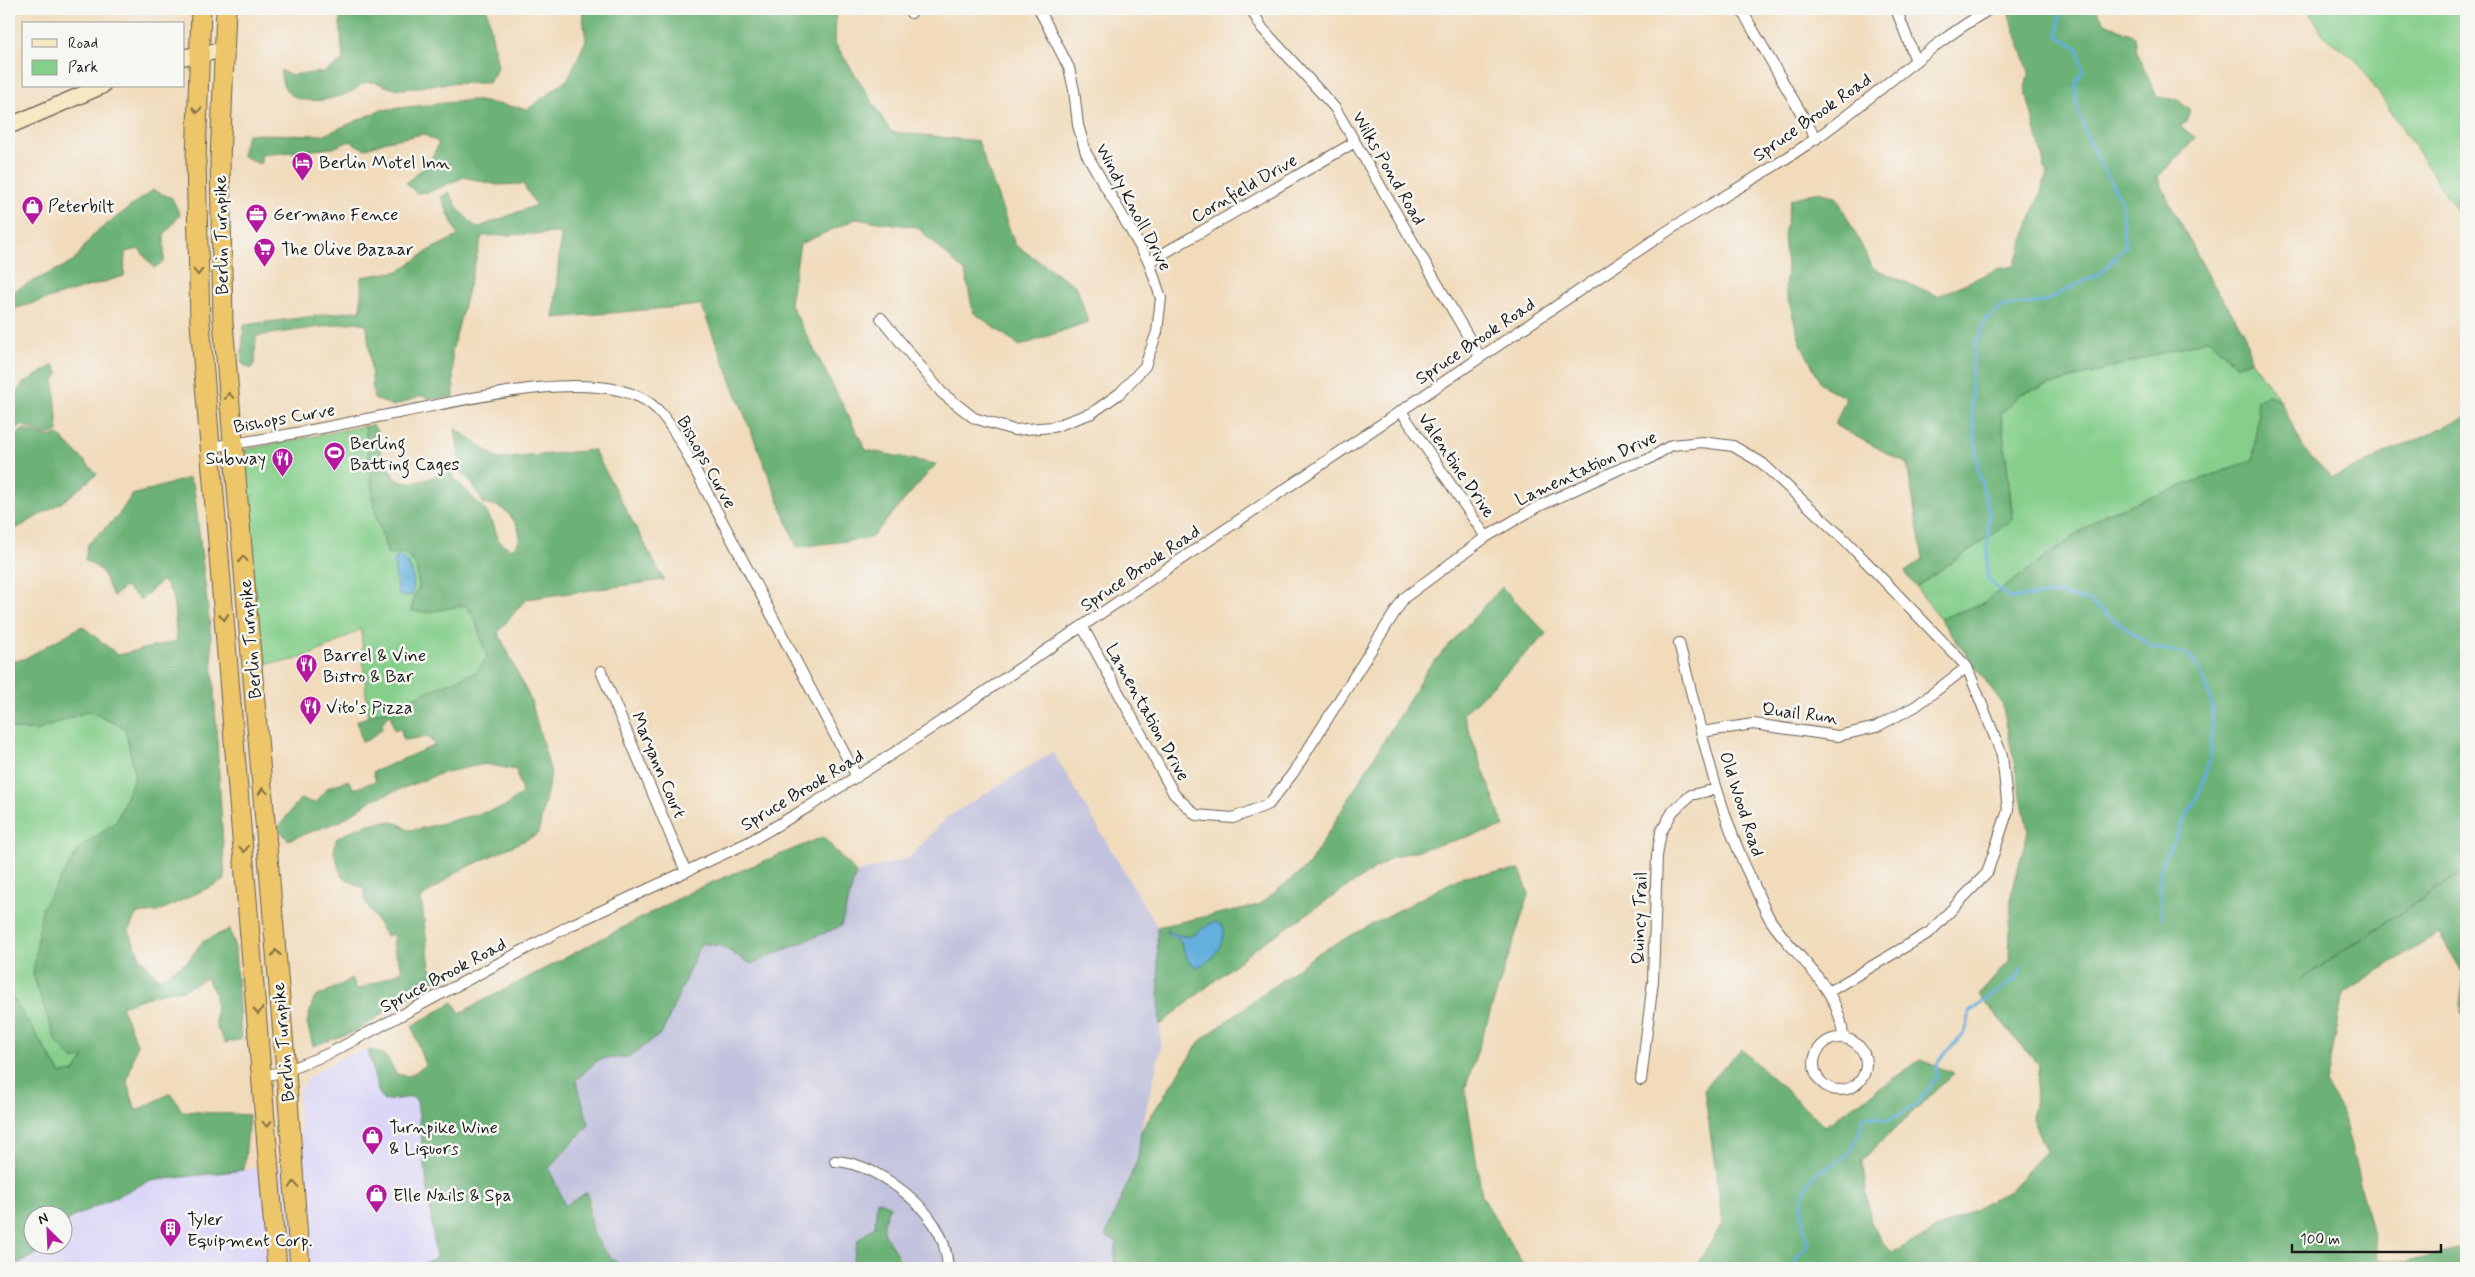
<svg xmlns="http://www.w3.org/2000/svg" width="2475" height="1277" viewBox="0 0 2475 1277" font-family="Mynerve,sans-serif">
  <rect width="100%" height="100%" fill="#f6f6f2"/>
  <filter id="ink" filterUnits="userSpaceOnUse"><feTurbulence type="fractalNoise" baseFrequency=".02" numOctaves="2"/><feDisplacementMap in="SourceGraphic" scale="10" xChannelSelector="R" yChannelSelector="G"/><feConvolveMatrix kernelMatrix="1 2 1 2 8 2 1 2 1" color-interpolation-filters="sRGB"/></filter>
  <filter id="wash" filterUnits="userSpaceOnUse"><feTurbulence type="fractalNoise" baseFrequency=".0096" numOctaves="4" result="noise"/><feDisplacementMap in="SourceGraphic" scale="20" xChannelSelector="R" yChannelSelector="G"/><feGaussianBlur stdDeviation="1.12" result="paint"/><feColorMatrix in="noise" values="0 0 0 0 0 0 0 0 0 0 0 0 0 0 0 0 0 1.4 0 .05"/><feComposite in="paint" operator="in"/></filter>
  <g filter="url(#wash)">
    <rect width="100%" height="100%" fill="#f1dbbb"/>
    <path fill="#dbd6f7" d="M368,1050l10,41 6,10 29,-4 4,4 19,157 -23,10h-401l27,-15 8,-8 15,-1 1,-18 6,-7 80,-38 154,-18 -5,-70 10,-15 37,-23z"/>
    <path fill="#c1c2dd" d="M1053,752l104,175 4,121 -20,83 -3,27 -33,79 12,4 -4,27h-211l-2,-11 -15,-18 -1,-21 -7,-18 -2,26 -16,14 -8,28h-224l-10,-4 -17,-20 -9,-21v-20l-4,-11 -22,15 -16,-39 40,-43 -13,-45 23,-21 30,-2 33,-24 38,-90 21,3 30,18 90,-38 15,-53 53,-15 37,-40z"/>
    <path fill="#85cf8b" stroke="#507654" d="M2309,9h157v215l-108,-162 -37,-29z
      M2210,339l26,27 15,-6 29,40 -11,-5 -12,4 1,15 -5,46 -148,54 -122,89 -43,16 -24,-32 97,-67 -12,-106 19,-20z
      M365,426l9,81 14,48 16,-2 12,11 3,23 -6,11 -1,12 15,2 39,-7 9,14 12,38 -9,14 -110,46 -7,-88c-27,15 -61,35 -93,34l-10,-8 -15,-199 2,-6z
      M88,711l37,17 10,47 -19,48 -36,25 6,209 -12,15 -12,3 -53,-83v-264l27,3z"/>
    <path fill="#6cb277" stroke="#44674a" fill-rule="evenodd" d="M339,9h148l11,58 -9,16c-17,0 -34,0 -50,1 -14,1 -32,7 -46,4 -7,-1 -14,-6 -22,-6 -10,0 -12,6 -20,10 -26,11 -71,18 -70,-22l8,5 36,-3 18,-11z
      M582,9h254l-1,34 56,89 87,9 37,104 62,42 11,35 -68,24 -47,-34 -8,-40 -48,-45 -61,-8 -56,25 -10,59 76,147 70,14 -65,74 -74,9 -96,-242 -147,13 7,-85 -79,3 -30,115 2,46 -18,2 -15,-3 -27,10 -20,-7 -7,-73 -10,-4 -101,14 -1,26 -4,7 -10,-6 3,-38 117,-15v-33l38,-6 34,-23 25,-12 -17,-39 8,-5 10,18 18,18 59,-23 -13,-21 -26,1 -33,-8 -35,15 -13,1 -10,-10 23,-20 10,-20 -16,-9 -36,7 -23,8 -14,-8 -17,7 -72,7v8h-4l-15,-7 5,-22 77,1 57,-25 91,-10 56,9 40,-30 18,-39z
      M2013,9h83l9,14 30,13 2,16 20,45 21,3 13,11 -4,11 -7,4 16,12 -38,39 13,29 41,76 32,50 7,28 -15,6 -26,-27 -190,55 -19,20 12,106 -97,67 -11,-15 18,-13 -16,-95 -72,-39 11,-27 -24,-13 -21,-41 -16,-55 2,-20 -3,-34 7,-36 27,-7 18,4 37,72 65,28 59,-27 17,-3 33,-91 -22,-87 4,-16 -21,-60z
      M153,190l19,8 8,17 -16,20v26l-10,7 -15,-19 -14,3 -1,24 -107,32 -8,8v-23l64,-31 21,-28z
      M54,365l5,9 -5,5 4,53 -12,3 -24,-10 -13,9v-23l13,-27z
      M2269,395l11,5 24,49 28,29 134,-61v452l-166,111 166,-110v154l-6,-19 4,-30 -25,-42 -95,60 -18,92 16,26 37,148 28,3 53,-14 3,20h-768l28,-45 -19,-134 37,-40 84,77 95,-66 34,13 -92,87 9,64 21,29 118,-63 36,-39 -14,-32 7,-53 -60,-71 30,-34 2,-66 17,-64 -26,-128 -62,-84 43,-16 122,-89 148,-54 5,-46 -2,-15z
      M373,425l4,6 -2,9c20,35 14,55 63,35l2,-7 6,-5 8,15 31,32 8,13 6,18 11,8c21,-9 3,-35 -11,-42 -4,-3 -11,-2 -15,-3l-13,-22 -10,-10 -6,-44 43,31 96,-9 70,130 -138,19 -28,33 33,69 20,72 -13,61 -81,38 -36,26 9,69 7,11 -81,53 -43,15 -6,-23 7,-25 38,-19 5,11 46,-19 -9,-21 -1,-16 -7,2 -21,-35v-12l-23,-12 -8,-25 2,-13c19,-12 54,-27 72,-9l11,-1 86,-22 17,-14 -6,-23 -31,-6 -43,9 -70,27 -31,21 -53,19 -10,-12 22,-29 15,4 12,-15 21,-8 6,9 22,-8 -3,-9 62,-27 -7,-8 -25,3 -2,-11 -7,1 -4,-17 -8,10v6l-12,10 -8,3 -5,-21 121,-50 9,-14 -12,-38 -9,-14 -39,7 -15,-1 1,-13 6,-11 -3,-23 -12,-11 -16,2 -14,-48 -9,-81z
      M25,429l22,8 12,-2 38,39 -33,27 -55,32v-95z
      M189,478l5,10 17,149 14,243 -68,32 -21,2 -7,17 11,26 19,22 29,-18 14,-19 28,-13 5,20 6,90 -16,4 -9,-17 -1,-33 -9,-15 -23,12 -23,3 -39,13 16,38 -10,38 9,29 35,-18 11,18 67,4 -5,55 -95,11 -80,38 -6,7 -1,-12h-30v30l15,1 -8,8 -30,15v-276l52,82 13,-2 11,-15 -11,3 -18,-18 -23,-67 9,-67 38,-60 36,-26 19,-47 -10,-47 -37,-17 -52,20 -27,-3v-66l15,-3 58,-33 36,29 59,-14 -4,-46 -11,-15 -21,20 -16,-13 -12,9 -12,-26 -16,-10 3,-16 30,-28 14,-21z
      M1502,587l45,47 -84,80 41,113 -111,30 -139,92 -94,76 -3,-98 102,-22 49,-39 120,-198zM1204,928l9,29 -6,4 -20,-4 -8,-18 -11,-6 22,4z
      M823,837l33,36 -15,53 -90,38 -30,-18 -20,-3 -39,90 -33,24 -30,2 -23,21 13,45 -40,43 16,38 22,-14c4,12 1,20 4,31 4,19 19,38 36,45h-214l23,-10 -19,-157 -5,-4 -28,4 -6,-10 -10,-41c17,1 21,10 28,24l13,2 16,-10 -13,-40 41,-24 7,11 236,-124z
      M1520,870l9,24 -64,195 17,107 43,72h-412l4,-27 -12,-4 33,-79 3,-27 59,-90 118,-88 145,-77z
      M877,1200l13,6c-17,34 6,35 12,62h-51l7,-28 17,-14z"/>
    <path fill="#64afdd" stroke="#40667c" d="M399,556c14,6 16,26 13,39l-12,2 -2,-4 -4,-29 1,-5z
      M1216,922l8,5c1,17 -11,35 -28,40l-7,-5 -10,-23 -11,-5 -2,-4c32,15 24,1 50,-8z"/>
    <g fill="none" stroke-linecap="round" stroke-linejoin="round">
      <path stroke="#64afdd" stroke-width="3" d="M2060,9l-2,27 20,12 5,22 -7,13v20l14,41 33,60 -1,16 3,27 -25,26 -57,29 -40,4 -17,13 -11,25 -4,33 1,29 6,64 11,41 -2,62 2,8 21,17 48,-4 31,7 63,46 37,8 13,19 11,33 -2,46 -11,39 -24,43 -17,38 3,45
        M1793,1268l4,-10 11,-14c-6,-20 -12,-54 8,-70 11,-8 27,-12 35,-24 7,-9 9,-23 13,-33l12,-1 12,5 28,-16 21,-28c-4,-21 15,-28 26,-42 4,-6 6,-15 6,-23l49,-35 3,-10"/>
    </g>
  </g>
  <g filter="url(#ink)">
    <g fill="none" stroke-linecap="round" stroke-linejoin="round">
      <defs>
        <path id="street" d="M1251,9l11,19 73,80 145,249
          M1741,9l75,130
          M1896,9l20,52
          M911,13l2,-4
          M1149,262l206,-120
          M881,318l61,75 32,25 40,12 39,-3 39,-14 28,-20 25,-27 12,-34 4,-34 -12,-36 -63,-109 -8,-28 -4,-35 -5,-22 -30,-59
          M1401,411l85,126
          M210,447c65,-8 129,-23 193,-35 61,-12 179,-42 236,-15 19,8 30,26 41,44l177,336
          M1082,626l92,168 22,21 37,3 36,-14 24,-31 111,-175 82,-61 51,-30 87,-40 23,-7 25,-15 30,-3 31,4 29,17 85,79 120,125 35,88 6,55 -21,63 -57,59 -100,59
          M1679,643c21,81 37,165 74,240 6,12 11,27 18,38 26,38 70,67 72,117
          M601,671l85,201
          M1702,732l51,-8 85,12 38,-9 40,-21 51,-39
          M1814 1064a26 26 0 1 1 52 0a26 26 0 1 1-52 0Z
          M263,1076l23,-5 44,-18 239,-127 178,-83 63,-37 90,-57 769,-519c49,-31 99,-58 146,-91 60,-42 112,-93 175,-130
          M1641,1080l12,-99 4,-125 4,-24 12,-21 18,-16 26,-6
          M835,1161c36,2 80,34 99,63 9,13 13,29 14,44"/>
        <path id="secondary" d="M184,57l40,-7
          M9,126l93,-40"/>
        <path id="highway" d="M201,9l-5,151 4,163 77,945
          M226,9l-6,152 3,161 63,749 14,197"/>
      </defs>
      <use href="#street" stroke="#675f54" stroke-width="12"/>
      <use href="#secondary" stroke="#675f54" stroke-width="18"/>
      <use href="#highway" stroke="#675f54" stroke-width="21"/>
      <use href="#street" stroke="#fff" stroke-width="10"/>
      <use href="#secondary" stroke="#f7e8c3" stroke-width="15"/>
      <use href="#highway" stroke="#ecc669" stroke-width="19"/>
    </g>
    <defs><path id="oneway-chevron" d="M-2-3.5L2.5 0L-2 3.5" fill="none" stroke-width="1.6" stroke-linecap="round" stroke-linejoin="round" transform="scale(1.25)"/></defs>
    <g stroke="#847142">
      <use href="#oneway-chevron" transform="translate(197 110) rotate(91)"/>
      <use href="#oneway-chevron" transform="translate(198 272) rotate(88)"/>
      <use href="#oneway-chevron" transform="translate(229 396) rotate(-95)"/>
      <use href="#oneway-chevron" transform="translate(243 559) rotate(-95)"/>
      <use href="#oneway-chevron" transform="translate(224 617) rotate(85)"/>
      <use href="#oneway-chevron" transform="translate(263 791) rotate(-95)"/>
      <use href="#oneway-chevron" transform="translate(244 849) rotate(85)"/>
      <use href="#oneway-chevron" transform="translate(276 953) rotate(-95)"/>
      <use href="#oneway-chevron" transform="translate(258 1011) rotate(85)"/>
      <use href="#oneway-chevron" transform="translate(267 1124) rotate(86)"/>
      <use href="#oneway-chevron" transform="translate(294 1185) rotate(-94)"/>
    </g>
  </g>
  <defs>
    <symbol id="hotel-pin" viewBox="-11 -11 22 30"><path d="M0 17L-7.5 6A9.5 9.5 0 1 1 7.5 6Z" fill="#b5179e" stroke="#f6f6f2"/><path d="M-6-4.5h1.5V1H6V5H4.5V3h-9V5H-6ZM-4 0a1.8 1.8 0 1 1 3.6 0ZM.5 0V-2.5h3Q6-2.5 6 0Z" fill="#fff"/></symbol>
    <symbol id="shop-pin" viewBox="-11 -11 22 30"><path d="M0 17L-7.5 6A9.5 9.5 0 1 1 7.5 6Z" fill="#b5179e" stroke="#f6f6f2"/><path d="M-5-2.5h2.3a2.7 3.5 0 0 1 5.4 0H5L5.5 6h-11ZM-1.5-2.5h3a1.5 2.3 0 0 0-3 0Z" fill="#fff"/></symbol>
    <symbol id="office-pin" viewBox="-11 -11 22 30"><path d="M0 17L-7.5 6A9.5 9.5 0 1 1 7.5 6Z" fill="#b5179e" stroke="#f6f6f2"/><path d="M-6-3h4V-5.5h4V-3h4V5H-6ZM-1-4.5V-3h2v-1.5ZM-6 0V1H6V0Z" fill="#fff"/></symbol>
    <symbol id="supermarket-pin" viewBox="-11 -11 22 30"><path d="M0 17L-7.5 6A9.5 9.5 0 1 1 7.5 6Z" fill="#b5179e" stroke="#f6f6f2"/><path d="M-6-5.5h2.5l.6 2H6L4.5 2H-2.5L-4.4-4H-6ZM-1.5 3.2a1.3 1.3 0 1 0 .1 0ZM3 3.2a1.3 1.3 0 1 0 .1 0Z" fill="#fff"/></symbol>
    <symbol id="stadium-pin" viewBox="-11 -11 22 30"><path d="M0 17L-7.5 6A9.5 9.5 0 1 1 7.5 6Z" fill="#b5179e" stroke="#f6f6f2"/><path d="M0-5a6.5 5 0 1 0 0 10a6.5 5 0 1 0 0-10ZM-3.5-1.8h7v3.6h-7Z" fill="#fff"/></symbol>
    <symbol id="restaurant-pin" viewBox="-11 -11 22 30"><path d="M0 17L-7.5 6A9.5 9.5 0 1 1 7.5 6Z" fill="#b5179e" stroke="#f6f6f2"/><path d="M-5-6h1v4h1v-4h1v4h1v-4h1v5L-1.5 .5V6h-2V.5L-5-1ZM5-6V6H3V1.5H1.5Q1.5-4 5-6Z" fill="#fff"/></symbol>
    <symbol id="building-pin" viewBox="-11 -11 22 30"><path d="M0 17L-7.5 6A9.5 9.5 0 1 1 7.5 6Z" fill="#b5179e" stroke="#f6f6f2"/><path d="M-4-6H4V6H1V3H-1V6H-4ZM-2.5-4.3h1.7v1.8h-1.7ZM.8-4.3h1.7v1.8H.8ZM-2.5-1h1.7V.8h-1.7ZM.8-1h1.7V.8H.8Z" fill="#fff"/></symbol>
  </defs>
  <g fill-rule="evenodd">
    <use href="#hotel-pin" x="290" y="150" width="25" height="34"/>
    <use href="#shop-pin" x="20" y="194" width="25" height="34"/>
    <use href="#office-pin" x="244" y="202" width="25" height="34"/>
    <use href="#supermarket-pin" x="252" y="236" width="25" height="34"/>
    <use href="#stadium-pin" x="322" y="440" width="25" height="34"/>
    <use href="#restaurant-pin" x="270" y="446" width="25" height="34"/>
    <use href="#restaurant-pin" x="294" y="652" width="25" height="34"/>
    <use href="#restaurant-pin" x="298" y="694" width="25" height="34"/>
    <use href="#shop-pin" x="360" y="1124" width="25" height="34"/>
    <use href="#shop-pin" x="364" y="1182" width="25" height="34"/>
    <use href="#building-pin" x="158" y="1216" width="25" height="34"/>
  </g>
  <g text-anchor="middle" stroke-width="5" stroke-linejoin="round" paint-order="stroke">
    <g font-size="18" fill="#1c1c1c" stroke="#f6f6f2">
      <text transform="translate(1812 117) rotate(-35)" y="6">Spruce Brook Road</text>
      <text transform="translate(1389 168) rotate(60)" y="6">Wilks Pond Road</text>
      <text transform="translate(1244 188) rotate(-30)" y="6">Cornfield Drive</text>
      <text transform="translate(1134 207) rotate(62)" y="6">Windy Knoll Drive</text>
      <text transform="translate(221 235) rotate(-91)" y="6">Berlin Turnpike</text>
      <text transform="translate(1475 341) rotate(-34)" y="6">Spruce Brook Road</text>
      <text transform="translate(284 418) rotate(-10)" y="6">Bishops Curve</text>
      <text transform="translate(707 462) rotate(61)" y="6">Bishops Curve</text>
      <text transform="translate(1457 465) rotate(56)" y="6">Valentine Drive</text>
      <text transform="translate(1586 468) rotate(-25)" y="6">Lamentation Drive</text>
      <text transform="translate(1140 568) rotate(-34)" y="6">Spruce Brook Road</text>
      <text transform="translate(250 639) rotate(-95)" y="6">Berlin Turnpike</text>
      <text transform="translate(1148 712) rotate(61)" y="6">Lamentation Drive</text>
      <text transform="translate(1800 713) rotate(7)" y="6">Quail Run</text>
      <text transform="translate(659 765) rotate(67)" y="6">Maryann Court</text>
      <text transform="translate(802 790) rotate(-31)" y="6">Spruce Brook Road</text>
      <text transform="translate(1742 804) rotate(72)" y="6">Old Wood Road</text>
      <text transform="translate(1639 918) rotate(-88)" y="6">Quincy Trail</text>
      <text transform="translate(443 975) rotate(-28)" y="6">Spruce Brook Road</text>
      <text transform="translate(283 1042) rotate(-95)" y="6">Berlin Turnpike</text>
    </g>
    <g font-size="18" fill="#1c1c1c" stroke="#f6f6f2" text-anchor="start">
      <text x="319" y="168">Berlin Motel Inn</text>
      <text x="48" y="212">Peterbilt</text>
      <text x="273" y="220">Germano Fence</text>
      <text x="281" y="255">The Olive Bazaar</text>
      <text x="350" y="449">Berling<tspan x="350" dy="21">Batting Cages</tspan></text>
      <text x="266" y="464" text-anchor="end">Subway</text>
      <text x="323" y="661">Barrel &amp; Vine<tspan x="323" dy="21">Bistro &amp; Bar</tspan></text>
      <text x="326" y="713">Vito's Pizza</text>
      <text x="389" y="1133">Turnpike Wine<tspan x="389" dy="21">&amp; Liquors</tspan></text>
      <text x="393" y="1201">Elle Nails &amp; Spa</text>
      <text x="187" y="1225">Tyler<tspan x="187" dy="21">Equipment Corp.</tspan></text>
    </g>
  </g>
  <rect width="2475" height="1277" fill="none" stroke="#f6f6f2" stroke-width="30"/>
  <rect x="22" y="22" width="162" height="65" fill="#f6f6f2" stroke="#9f9f9c"/>
  <rect x="32" y="39" width="25" height="8" fill="#f7e8c3" stroke="#9f9f9c"/>
  <text x="68" y="48" font-size="15" fill="#1c1c1c">Road</text>
  <rect x="32" y="60" width="25" height="15" fill="#85cf8b" stroke="#9f9f9c"/>
  <text x="68" y="72" font-size="15" fill="#1c1c1c">Park</text>
  <g transform="translate(48 1230) rotate(336)"><circle r="24" fill="#f6f6f2" stroke="#9f9f9c"/>
  <path d="M0-4L9 19L0 12L-9 19Z" fill="#b5179e"/>
  <text y="-8" font-size="14" font-weight="bold" text-anchor="middle" fill="#1c1c1c">N</text>
  </g>
  <path d="M2292 1244v8h149v-8" fill="none" stroke="#1c1c1c" stroke-width="2.5"/>
  <text x="2300" y="1244" font-size="15" fill="#1c1c1c" stroke="#f6f6f2" stroke-width="4" paint-order="stroke">100 m</text>
</svg>
